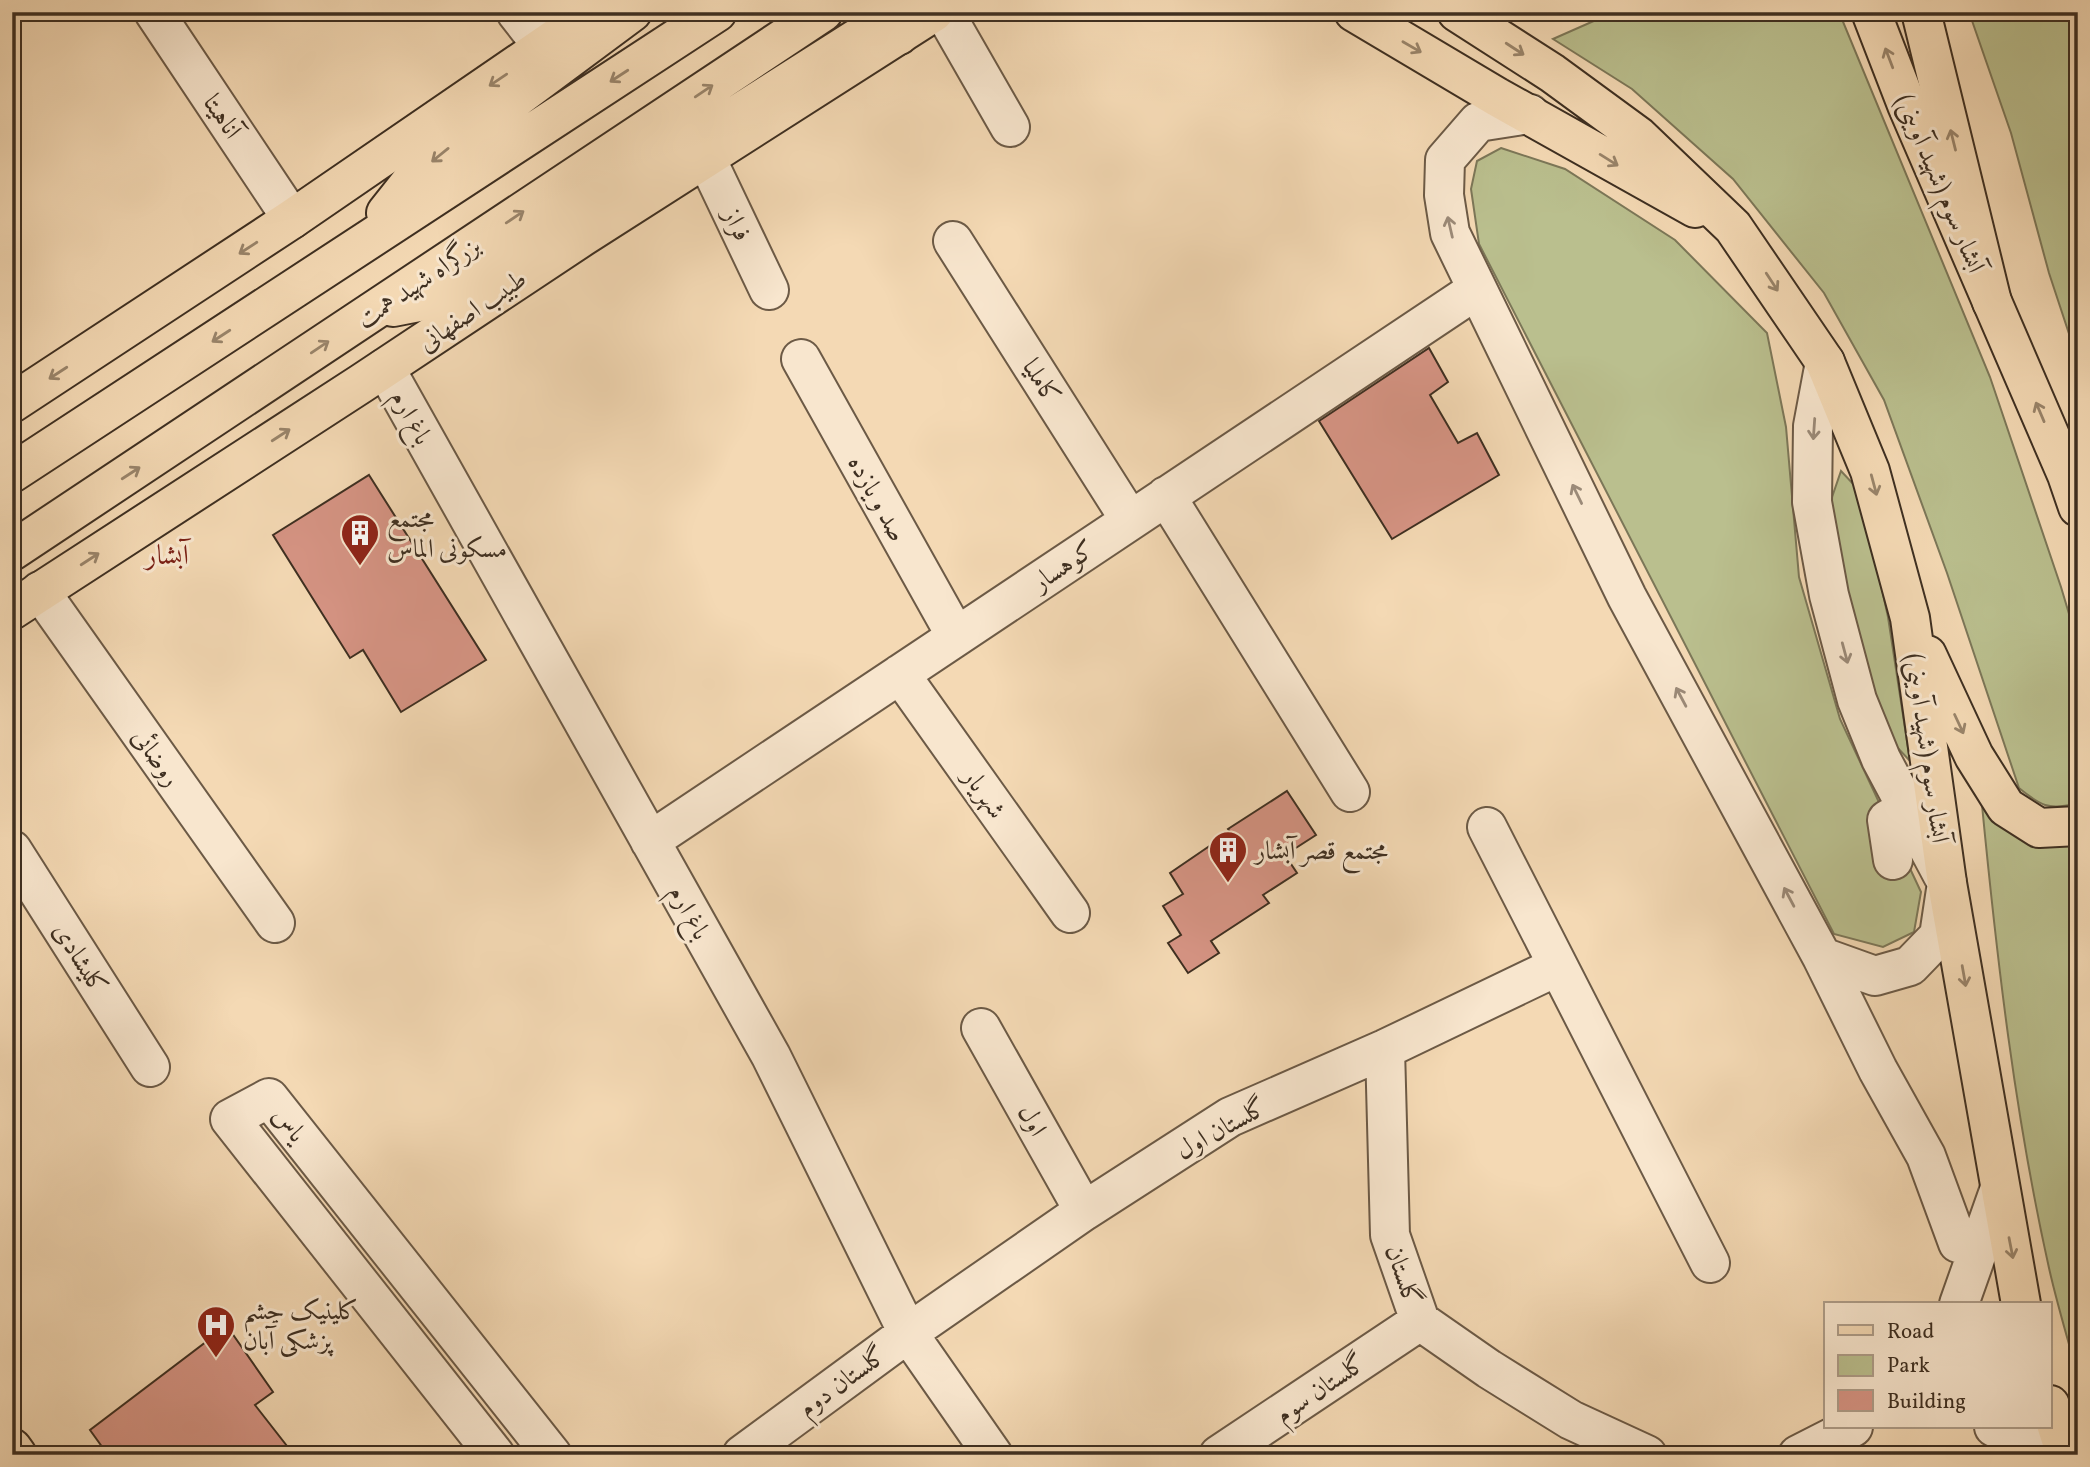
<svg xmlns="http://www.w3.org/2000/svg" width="2090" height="1467" viewBox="0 0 2090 1467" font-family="Vollkorn,Amiri,serif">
  <rect width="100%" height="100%" fill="#f4d9b4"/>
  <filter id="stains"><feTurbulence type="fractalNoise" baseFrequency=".00286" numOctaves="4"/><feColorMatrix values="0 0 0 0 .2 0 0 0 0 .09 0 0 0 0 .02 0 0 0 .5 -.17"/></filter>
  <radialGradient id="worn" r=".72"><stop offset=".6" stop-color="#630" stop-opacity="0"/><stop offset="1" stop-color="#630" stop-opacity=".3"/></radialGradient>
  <path fill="#babf8e" stroke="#7c7758" stroke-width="2" d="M1614,12h225l151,365 71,210 17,57v158l-3,2c-27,6 -34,2 -56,-16l-72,-215 -63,-173 -60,-107 -91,-114 -101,-90 -79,-50z
    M1969,12h109v349l-29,-88 -38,-140z
    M1501,148l64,21 110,71 92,93 19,94 13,150 41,142 81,173 -7,40 -31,15 -49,-13 -355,-690 -8,-55 6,-28z
    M1841,471l15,16 13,43 19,87 22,144 -16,-17 -33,-79 -31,-162z
    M1982,805l96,36v535c-10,-36 -21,-72 -29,-108 -34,-152 -52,-308 -67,-463z"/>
  <path fill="#d69484" stroke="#3e2f21" stroke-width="2" d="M1429,348l19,34 -18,13 28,48 19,-10 22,42 -107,64 -73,-118z
    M369,475l117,185 -85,52 -38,-62 -13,8 -77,-123z
    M1287,791l29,44 -31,20 12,18 -34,22 6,8 -58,38 8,12 -31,20 -20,-30 13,-8 -18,-29 20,-12 -13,-21 60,-41 -2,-3z
    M227,1326l46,66 -18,13 39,50h-186l-18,-25z"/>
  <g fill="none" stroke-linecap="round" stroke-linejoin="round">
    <defs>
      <path id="minor" d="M154,12l138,207
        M516,12l28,36
        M944,12l66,115
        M1530,114l-52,8 -33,38 -1,35 6,38 177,364 195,360 56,113 48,86 32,87
        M706,158l63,132
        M953,241l177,279
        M801,359l155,277
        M385,368l386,688 137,277 85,122
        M1166,496l184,296
        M40,591l235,332
        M900,674l170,239
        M1487,827l223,436
        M650,841l826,-551
        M12,850l138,217
        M1893,860l-6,-40 20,-12
        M1822,957l53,19 35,-10 29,-30 8,-53 -66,-124 -24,-59 -28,-105 -17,-93 1,-76 12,-64
        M981,1028l103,183
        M1385,1049l5,186 30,86 69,48 82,51 76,35
        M1959,1304l41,-116
        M1994,1427l32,16 14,12
        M495,1455l-265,-336 39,-21 283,357
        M742,1455l166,-122 176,-122 146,-94 155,-68 173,-83
        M1219,1455l201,-134
        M1798,1455l55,-28"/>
      <path id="major" d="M1354,12l143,85 198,111
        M1457,12l95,61 86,63 95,91 92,135 45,109 40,147 37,265 74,421
        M1871,12l36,93 160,370 11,32
        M12,403l280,-184 302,-207
        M12,610l350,-227 220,-146 352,-225
        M1927,655l47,101 32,51 33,21 39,-2
        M2050,1405l16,50
        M12,1448l5,7"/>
      <path id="highway" d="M1921,12l71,290
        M386,213l23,-29 25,-25 198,-147
        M393,307l51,-10 21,-9 391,-249 23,-7 20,3
        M12,473l705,-461
        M12,551l811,-539"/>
    </defs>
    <use href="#minor" stroke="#6c5a46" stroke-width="42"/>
    <use href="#major" stroke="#3e2f21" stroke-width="42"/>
    <use href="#highway" stroke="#3e2f21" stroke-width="42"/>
    <use href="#minor" stroke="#f8e6ce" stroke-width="38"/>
    <use href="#major" stroke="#f4d9b4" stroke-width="38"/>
    <use href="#highway" stroke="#f4d9b4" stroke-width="38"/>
  </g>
  <defs><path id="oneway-shaft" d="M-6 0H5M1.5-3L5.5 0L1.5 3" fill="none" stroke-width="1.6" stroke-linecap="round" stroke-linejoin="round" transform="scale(1.75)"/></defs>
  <g stroke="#99846a">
    <use href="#oneway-shaft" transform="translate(1412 47) rotate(30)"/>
    <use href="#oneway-shaft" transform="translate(1515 49) rotate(33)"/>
    <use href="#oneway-shaft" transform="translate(1889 58) rotate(-111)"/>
    <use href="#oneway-shaft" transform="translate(619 76) rotate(147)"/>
    <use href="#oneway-shaft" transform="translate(498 80) rotate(146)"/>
    <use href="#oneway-shaft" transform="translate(704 91) rotate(-34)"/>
    <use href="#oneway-shaft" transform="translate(1953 140) rotate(-104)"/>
    <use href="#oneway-shaft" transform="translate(440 155) rotate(141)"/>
    <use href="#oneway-shaft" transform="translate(1609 160) rotate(32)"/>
    <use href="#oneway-shaft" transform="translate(515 217) rotate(-34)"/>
    <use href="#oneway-shaft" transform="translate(248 248) rotate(147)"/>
    <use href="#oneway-shaft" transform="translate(1772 282) rotate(57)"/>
    <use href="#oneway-shaft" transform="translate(221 336) rotate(147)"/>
    <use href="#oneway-shaft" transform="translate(320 347) rotate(-34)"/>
    <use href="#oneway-shaft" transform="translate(58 373) rotate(147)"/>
    <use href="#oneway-shaft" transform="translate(2040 412) rotate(-113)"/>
    <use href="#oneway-shaft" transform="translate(281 435) rotate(-33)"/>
    <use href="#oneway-shaft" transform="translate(131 473) rotate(-33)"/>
    <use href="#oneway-shaft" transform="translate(1874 485) rotate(75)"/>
    <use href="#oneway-shaft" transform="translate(90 559) rotate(-33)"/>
    <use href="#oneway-shaft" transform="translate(1959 724) rotate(65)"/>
    <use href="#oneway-shaft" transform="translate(1964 976) rotate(80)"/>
    <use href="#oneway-shaft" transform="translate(2011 1248) rotate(79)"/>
  </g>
  <g stroke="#9b8a78">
    <use href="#oneway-shaft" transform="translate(1450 227) rotate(-103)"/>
    <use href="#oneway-shaft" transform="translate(1814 429) rotate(94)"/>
    <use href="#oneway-shaft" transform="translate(1577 494) rotate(-116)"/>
    <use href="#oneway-shaft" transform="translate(1845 653) rotate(75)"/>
    <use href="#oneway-shaft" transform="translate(1681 697) rotate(-118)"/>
    <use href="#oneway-shaft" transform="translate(1789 897) rotate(-118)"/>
  </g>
  <defs>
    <symbol id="building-pin" viewBox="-11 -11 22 30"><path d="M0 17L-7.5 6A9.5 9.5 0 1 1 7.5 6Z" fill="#8f2418" stroke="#f8e6ce"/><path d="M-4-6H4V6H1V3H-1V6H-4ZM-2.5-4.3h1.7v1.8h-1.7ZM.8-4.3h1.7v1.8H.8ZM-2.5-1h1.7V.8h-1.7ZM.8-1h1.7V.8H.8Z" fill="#fff"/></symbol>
    <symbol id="hospital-pin" viewBox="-11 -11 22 30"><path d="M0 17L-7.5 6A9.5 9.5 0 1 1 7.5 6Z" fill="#8f2418" stroke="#f8e6ce"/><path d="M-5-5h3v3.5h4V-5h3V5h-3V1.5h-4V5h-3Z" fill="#fff"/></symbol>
  </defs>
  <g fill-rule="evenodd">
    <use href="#building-pin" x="338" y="511" width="44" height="60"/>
    <use href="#building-pin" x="1206" y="828" width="44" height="60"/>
    <use href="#hospital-pin" x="194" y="1303" width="44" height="60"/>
  </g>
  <g text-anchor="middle" stroke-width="6" stroke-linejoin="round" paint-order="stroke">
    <g font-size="26" fill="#3e2f21" stroke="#f8e6ce">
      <text transform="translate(223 116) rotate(56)" y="9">آناهیتا</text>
      <text transform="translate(1941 183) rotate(67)" y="9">آبشار سوم (شهید آوینی)</text>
      <text transform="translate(738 224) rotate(65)" y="9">فراز</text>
      <text transform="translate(418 282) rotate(-34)" y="9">بزرگراه شهید همت</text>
      <text transform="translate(472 310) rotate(-34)" y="9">طبیب اصفهانی</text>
      <text transform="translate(1042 381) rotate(58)" y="9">کاملیا</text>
      <text transform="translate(412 417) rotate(61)" y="9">باغ ارم</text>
      <text transform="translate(878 498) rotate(61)" y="9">صد و یازده</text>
      <text transform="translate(1063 565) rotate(-34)" y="9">کوهسار</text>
      <text transform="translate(1928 748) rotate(82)" y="9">آبشار سوم (شهید آوینی)</text>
      <text transform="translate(157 757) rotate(55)" y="9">روضائی</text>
      <text transform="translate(985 793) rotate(55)" y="9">شهریار</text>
      <text transform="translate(690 912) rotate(61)" y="9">باغ ارم</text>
      <text transform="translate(81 958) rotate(58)" y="9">کلیشادی</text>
      <text transform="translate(1033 1120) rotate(61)" y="9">اول</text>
      <text transform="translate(290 1124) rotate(52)" y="9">یاس</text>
      <text transform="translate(1221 1128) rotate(-29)" y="9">گلستان اول</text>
      <text transform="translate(1404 1275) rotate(71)" y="9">گلستان</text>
      <text transform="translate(842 1381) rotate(-36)" y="9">گلستان دوم</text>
      <text transform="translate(1320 1388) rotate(-34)" y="9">گلستان سوم</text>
    </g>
    <g font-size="26" fill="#3e2f21" stroke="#f8e6ce" text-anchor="start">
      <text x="387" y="527">مجتمع<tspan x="387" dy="30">مسکونی الماس</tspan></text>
      <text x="1255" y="859">مجتمع قصر آبشار</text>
      <text x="243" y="1319">کلینیک چشم<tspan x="243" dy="30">پزشکی آبان</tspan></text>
    </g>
    <g font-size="28" fill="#7a1f14" stroke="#f8e6ce">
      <text x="167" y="564">آبشار</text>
    </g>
  </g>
  <rect width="2090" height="1467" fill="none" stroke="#f4d9b4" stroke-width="42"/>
  <rect x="14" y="14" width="2062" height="1439" fill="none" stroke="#3e2f21" stroke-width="3.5"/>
  <rect x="21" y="21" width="2048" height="1425" fill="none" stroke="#3e2f21" stroke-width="2"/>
  <rect x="1824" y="1302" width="228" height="126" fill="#f8e6ce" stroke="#ae9d89" stroke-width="2"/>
  <rect x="1838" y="1325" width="35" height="10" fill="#f4d9b4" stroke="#ae9d89" stroke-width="2"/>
  <text x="1887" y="1338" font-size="21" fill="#3e2f21">Road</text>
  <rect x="1838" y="1355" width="35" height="21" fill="#babf8e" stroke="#ae9d89" stroke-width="2"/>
  <text x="1887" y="1372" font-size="21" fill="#3e2f21">Park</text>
  <rect x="1838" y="1390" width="35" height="21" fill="#d69484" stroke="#ae9d89" stroke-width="2"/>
  <text x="1887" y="1408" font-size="21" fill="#3e2f21">Building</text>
  <rect width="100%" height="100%" filter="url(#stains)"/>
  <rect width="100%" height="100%" fill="url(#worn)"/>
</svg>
